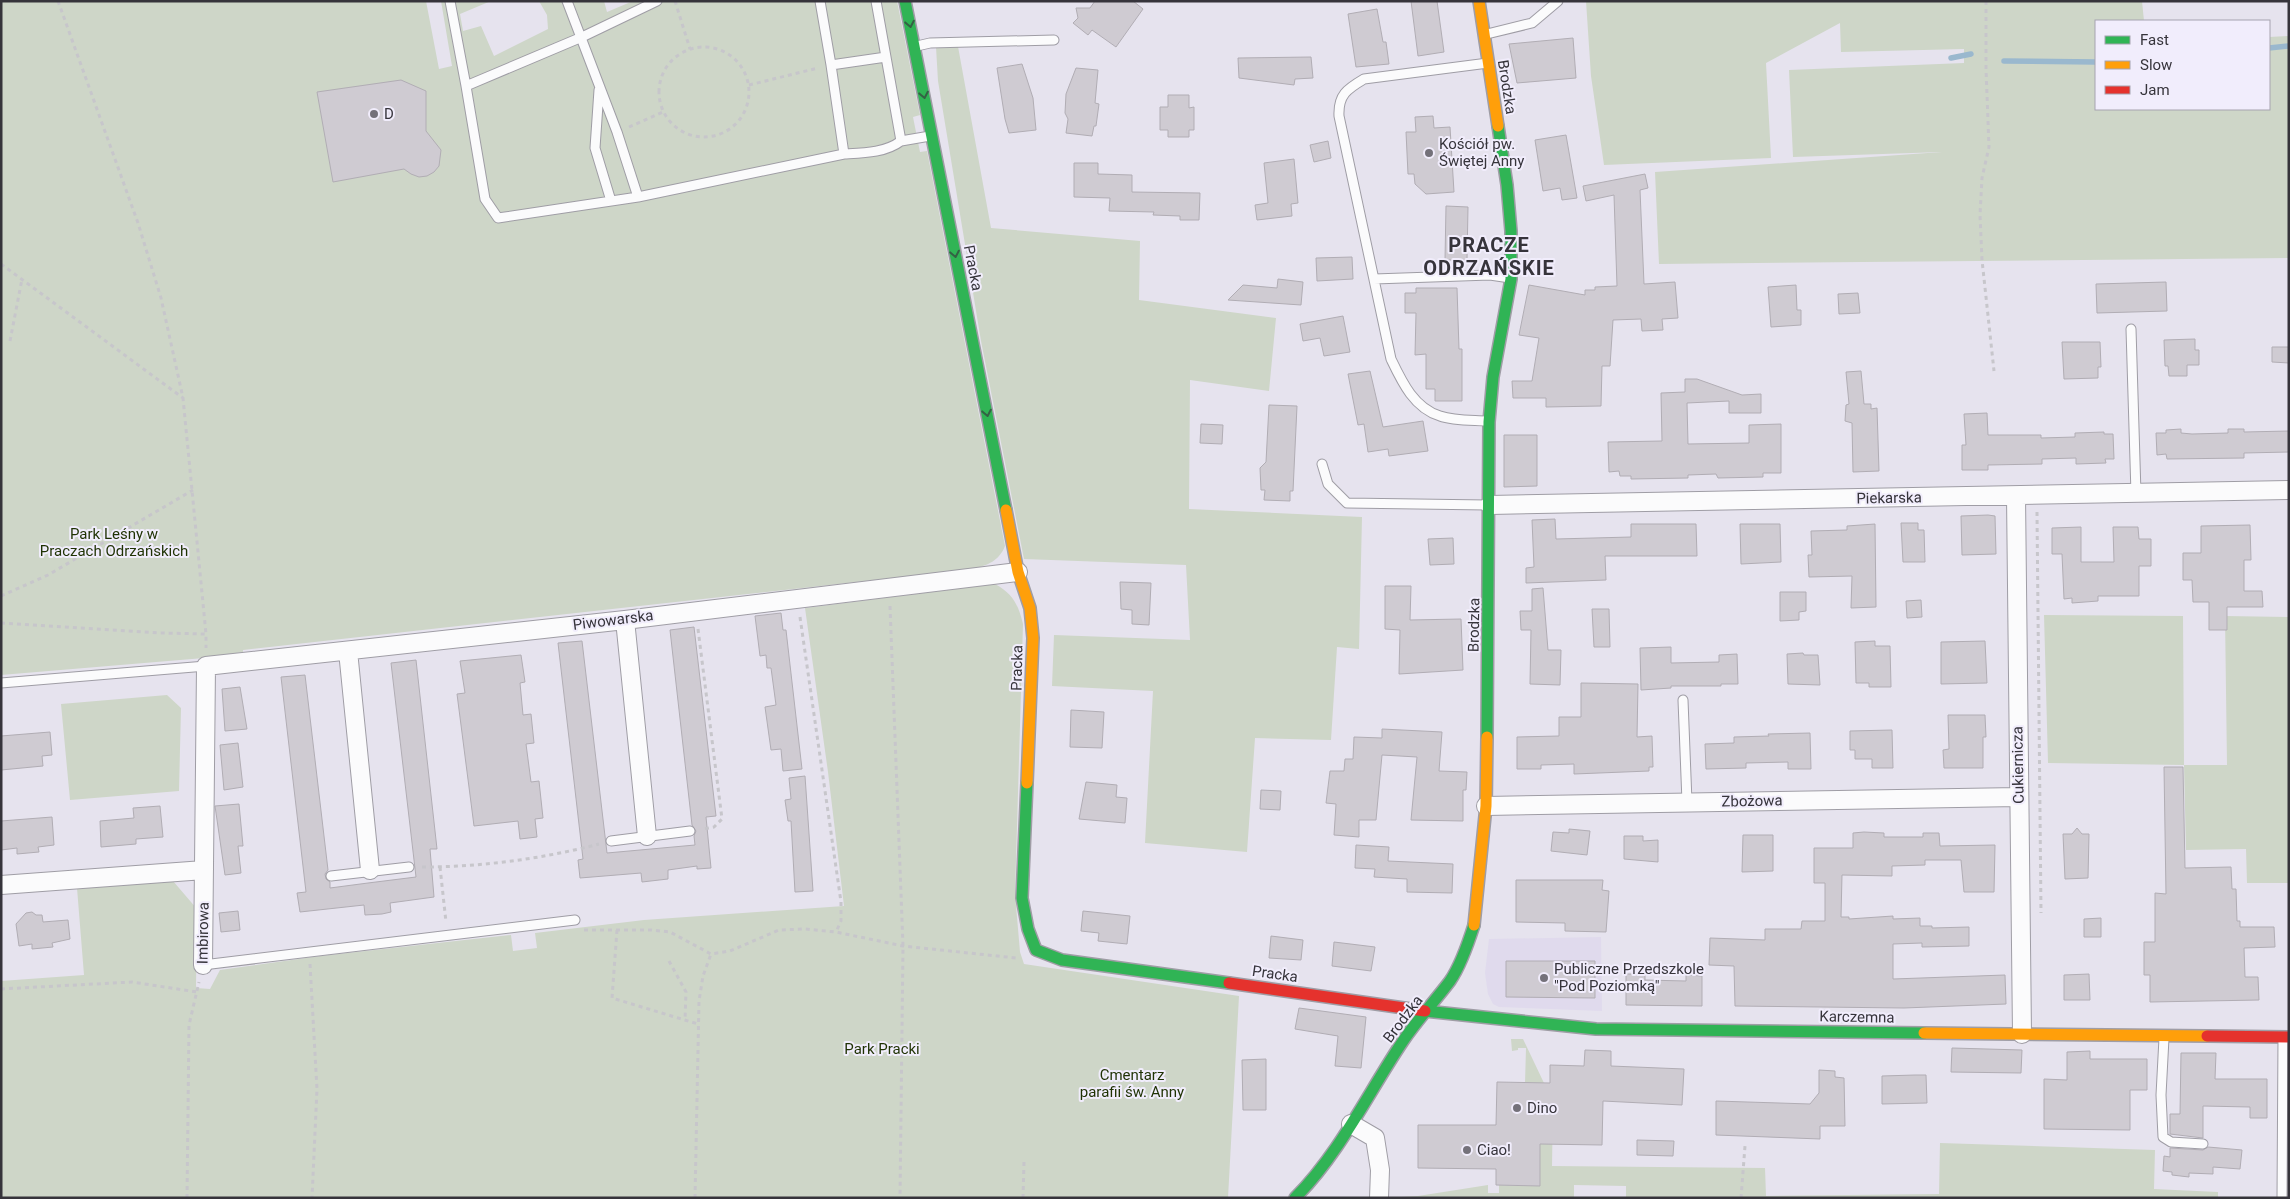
<svg xmlns="http://www.w3.org/2000/svg" width="2290" height="1199" viewBox="0 0 2290 1199" font-family="Roboto,sans-serif">
  <rect width="100%" height="100%" fill="#e6e3ee"/>
  <path fill="#e0daed" d="M1601,937l1,74 -103,-4 -6,-3 -5,-10 -3,-21 4,-34z"/>
  <path fill="#ced6c8" d="M1,1h425l13,68 13,-3 -11,-65h50l-31,13 3,17 18,-5 13,30 54,-27 -1,-14 -8,-14h65l3,11 26,-11h264l23,114 -7,2 7,35 7,-1 78,395c-6,15 -17,19 -32,23l-730,81v2l-39,6 -203,17z
    M1586,1h556l2,20h-48v88h173v-72l20,-1v222l-630,6 -4,-92 287,-20 -149,5 -4,-87 175,-7v-14l-123,3 -1,-29 -74,40 5,95 -167,7 -13,-89z
    M957,41l34,187 149,13 -1,59 137,18 -7,73 -79,-11 -1,129 173,8 -3,132 -22,-2 -6,93 -76,-2 -8,114 -102,-9 8,-152 -101,-5 2,-51 136,5 -4,-75 -162,-6 -43,-218 -43,-260 -2,-34z
    M995,584c18,10 23,20 28,40l-8,270 5,58 4,12 215,32 -11,202h-1227v-217l83,-6 -7,-87 96,-7 24,28 -1,79 14,1 10,-19 100,-14 191,-21 2,16 24,-3 -2,-15 109,-13 200,-14 -16,-134 -23,-164z
    M2044,615l139,1 1,149h43l-2,-149 64,1v266h-42l-1,-34 -60,1 -2,-85 -136,-2z
    M167,695l14,13 -2,83 -109,9 -9,-96z
    M1511,1039h12l30,63 -1,64 213,2 1,28 173,-2 1,-51 215,7 -1,39 64,3v6h-592v-12l-52,-1v13h-189l33,-2 70,-11v8h11v-8l40,1 2,-86 -16,-17 1,-35h-8v2l-6,1z"/>
  <g fill="none" stroke-linecap="round" stroke-linejoin="round">
    <path stroke="#9ab8ce" stroke-width="5.5" d="M2269,48l20,-2
      M1951,58l20,-4
      M2004,61l92,1"/>
  </g>
  <path fill="#cfcbd2" stroke="#b1adb4" d="M1095,1h38l10,8 -27,38 -24,-17 -4,5 -15,-12 5,-5 -2,-10h14z
    M1411,1h26l7,51 -26,4z
    M1377,9l6,33h3l3,22 -33,3 -8,-53z
    M1573,38l3,40 -59,5 -8,-39z
    M1311,57l2,21 -18,1 -1,6 -55,-7 -1,-20z
    M1022,64l11,34 3,32 -27,3 -4,-14 -8,-51z
    M1076,68l22,2 -3,33 4,1 -3,22h-2l-2,10 -26,-3 2,-14 -3,-6 1,-19z
    M401,80l25,11v40l15,19 -2,16 -5,6 -7,4 -8,1 -8,-3 -7,-5 -71,13 -16,-90z
    M1168,95h21v13l5,-1v23h-5v7h-21v-7h-8v-23h8z
    M1433,116l1,12 16,-1 4,65 -28,2 -11,-10 -1,-10h-6l-2,-42h10l-1,-15z
    M1566,135l11,63 -15,2 -2,-12 -17,3 -8,-51z
    M1328,141l3,17 -17,4 -4,-17z
    M1294,159l4,44 -7,1 1,12 -35,4 -2,-15 13,-2 -4,-40z
    M1074,163h24v11l34,1v17l68,1 -1,27h-19v-4l-27,-1 1,-3 -45,-1 1,-13 -36,-1z
    M1645,174l3,14 -8,2 4,94 31,-2 3,36 -16,1 1,11 -21,1 -1,-12 -28,1 -3,46h-8l-1,40 -55,1v-9h-33l-1,-17h20l7,-43 -20,-3 10,-50 56,10v-5h10v-3l22,-1 -3,-91 -28,6 -3,-15z
    M1446,206l22,1 -1,53h-22z
    M1352,257l1,22 -36,2 -1,-23z
    M1278,279l25,3 -2,23 -73,-5 15,-15 34,3z
    M2166,282l1,29 -70,2 -1,-29z
    M1796,285l1,25h4v15l-30,2 -3,-40z
    M1416,288h41l2,61h3v52h-27v-12h-9v-35l-11,1 1,-42h-11v-20h11z
    M1858,293l2,20 -21,1 -1,-20z
    M1343,316l7,36 -26,4 -4,-18 -17,3 -3,-17z
    M2195,339v11h4v15h-12v11h-18l-1,-10h-3l-1,-26z
    M2062,342h38l1,25h-3v11l-34,1z
    M2272,347h17v16l-17,-1z
    M1370,371l13,56 40,-6 5,30 -39,5 -1,-7 -20,3 -4,-28 -6,1 -10,-51z
    M1861,371l3,33h7v5l6,-1 2,63 -26,1 -1,-49 -7,-2 1,-16 3,-1 -3,-32z
    M1685,379h12l45,16 19,-1v19h-32v-12l-42,2 1,41 61,-1v-18l32,-1v49h-18v4l-45,1 -2,-4 -28,1v3l-57,1v-3h-11l-1,-5 -10,1 -1,-30 54,-1 -1,-48 24,-1z
    M1269,405l28,1 -4,85h-3v10l-26,-1 1,-10h-4l-1,-22 6,-6z
    M1987,413l1,22h53v3l34,-1v-4l29,-1v2h9l1,25h-9l1,4 -30,1v-6l-34,1v5l-54,1v5h-26v-25h4l-2,-31z
    M1201,424l22,1 -1,19 -22,-1z
    M2181,429v4l11,1 36,-1v-4h16v3l45,-1v21l-45,1v5l-77,1 -1,-5 -9,1 -1,-22h10v-3z
    M1504,435h33v51l-33,1z
    M1988,515l7,1 1,38 -34,1 -1,-39z
    M1555,519l1,20 75,-2v-13h65l1,32h-92l1,24 -80,3v-15l8,-1 -2,-47z
    M1901,523h17v7h6l1,32h-22z
    M1740,524h40l1,38 -40,2z
    M1875,524l1,83 -25,1 1,-32 -43,1 -1,-22h4l-1,-24 36,-1v-4z
    M2250,525l1,35h-7v31h18l1,16h-36v23h-18v-28h-16l-1,-22h-9v-27h18v-27z
    M2081,527v35h33l-1,-35h25l1,12h12v27h-12v30h-41v5l-26,2v-5l-8,1 -2,-45h-10v-26z
    M1453,538l1,26 -24,1 -2,-26z
    M1120,582l31,1 -2,42 -17,-1v-14l-11,-1z
    M1385,586h26l-1,34 51,-1 2,51 -64,4 1,-44 -15,-1z
    M1543,588l5,62h13l-1,35 -30,-1 1,-54h-10l-1,-19h12v-22z
    M1780,592h26v19l-7,1v8l-19,1z
    M1921,600l1,17 -15,1 -1,-17z
    M1592,609h17l1,38h-16z
    M781,613l2,17h3l16,139 -19,2 -2,-22 -10,1 -6,-43 11,-2 -5,-37h-4l-1,-13 -6,1 -5,-40z
    M694,627l22,189 -10,1 5,51 -14,1v-3l-29,4v9l-26,3 -1,-9 -61,5 -2,-18 5,-1 -25,-216 24,-2 25,212 88,-8 -1,-9 2,-5 -4,-6 -22,-195z
    M1875,641v5h15l1,41h-22v-4h-13l-1,-41z
    M1985,641l2,42 -46,1v-42z
    M1671,647v16l48,-1v-7l18,-1 1,30h-17v2h-50v2l-30,2 -1,-42z
    M1803,653l1,2h14l2,30 -32,-1 -1,-30z
    M521,655l4,27 -5,1 3,32 8,-1 3,29 -8,1 5,38 8,-1 4,37 -8,1 2,18 -17,2 -2,-18 -44,5 -17,-132 8,-1 -5,-32z
    M416,660l21,189h-7l4,48 -44,6 1,9 -9,2 -17,1 -1,-10 -64,7 -3,-19 9,-1 -25,-215 24,-2 23,195 -3,4 1,5 4,3v6l38,-5 48,-6 -25,-214z
    M1581,683l57,1 -1,53 15,-1 1,31h-4v4l-75,3v-10l-33,1v4h-24v-32l42,-1v-19h22z
    M240,687l7,42 -22,2 -3,-42z
    M1071,710l33,2 -2,36 -32,-1z
    M1948,715h37l1,22h-3v31h-39l-1,-18 6,-1z
    M1382,729l60,3 -3,39 28,1 -1,18h-3v31l-52,-1 6,-63 -35,-2 -6,65h-17v17l-25,-2 2,-31 -10,-1 4,-32h14l1,-12h8l1,-22 28,1z
    M1892,730l1,38h-21v-9h-17v-9h-5v-19z
    M50,732l2,23 -10,1 1,10 -42,4v-34z
    M1810,733l1,36h-23v-7l-42,1v5l-40,1 -1,-25 29,-1v-6l35,-1 -1,-2z
    M238,743l5,44 -19,3 -4,-45z
    M2164,767h19l2,101 46,-1 1,22h4l1,32h3v6h34l1,20 -31,1 1,29h13l1,23 -109,2v-27h-6v-33h11v-49l11,1z
    M805,776l8,115 -18,1 -4,-71h-3l-3,-21 6,-1 -2,-21z
    M1086,782l31,3 -1,12 11,1 -2,25 -46,-4z
    M1261,790l20,1 -1,19 -20,-1z
    M239,804l4,42h-5l3,27 -16,2 -10,-69z
    M160,806l3,31 -27,2v5l-35,3 -1,-26 34,-3 -1,-10z
    M52,817l2,28 -16,2 1,5 -22,2v-6l-16,2v-29z
    M2077,828l5,6h7l-1,44 -23,1 -2,-45h9z
    M1569,829l21,2 -3,24 -36,-4 2,-19 16,1z
    M1864,832l20,1v4h39v-4h16l1,13 55,-1 -1,47h-30l-3,-32h-36v5l-33,1v10l-50,-1 -1,42h8v2l44,-3v3l27,-1v8h12v2l37,-1v19l-47,1v-4l-29,1v35l112,-4 1,29 -102,4 -169,-2 -1,-40 -25,-1 1,-27 55,2v-11h36l1,-8h23v-38h-11v-35h39v-15z
    M1743,835h30v36l-31,1z
    M1624,836h19v5l15,-1v22l-34,-3z
    M1356,845l33,2 -1,14 65,3 -1,29 -45,-1v-13l-33,-2 1,-8 -20,-1z
    M1516,880h87l-1,10 7,1 -3,41 -41,-1v-8l-49,-1z
    M238,911l2,19 -19,2 -2,-19z
    M1083,911l47,5 -3,28 -29,-3 1,-8 -18,-2z
    M32,912l4,3h6l1,7 25,-2 2,19 -18,4 1,4 -21,2v-5l-13,2 -3,-22 10,-11z
    M2101,918v19h-17v-18z
    M1271,936l32,4 -2,20 -32,-2z
    M1334,942l41,5 -4,24 -39,-5z
    M1506,961h89v37l-89,-1z
    M1626,974h19v6l41,1v-6l16,1v30l-76,-1z
    M2089,974l1,26h-26v-25z
    M1299,1008l67,9 -5,51 -26,-2 3,-30 -43,-7z
    M1952,1048l70,2 -1,23 -70,-1z
    M1585,1050l26,1v15l73,3 -2,36 -79,-4 -1,44 -62,-1v42l-44,-1v-16l-78,-1v-43h78l1,-43 53,1v-18l34,1z
    M2090,1051v8h57v31h-17v40l-86,-1v-50l23,1v-28z
    M2181,1053h35l-1,26h52v39h-17v-11l-47,-1v32l-33,-4v-20h10z
    M1266,1059v51h-23l-1,-50z
    M1819,1070l16,1v6l9,1 1,48h-25v13l-104,-4v-34l94,3 9,-11z
    M1915,1075h11l1,28 -45,1v-28z
    M1637,1140l37,1 -1,15 -36,-1z
    M2208,1147l34,3 -2,19 -27,-2v7l-24,-1v4l-17,-2v-3l-9,-1 1,-15 6,1v-9l33,2z"/>
  <g fill="none" stroke-linecap="round" stroke-linejoin="round">
    <defs>
      <path id="lane" d="M450,1l16,85 19,113 13,19 140,-21 206,-43 -13,-89 55,-8
        M567,1l50,131 21,65
        M820,1l11,64
        M1487,34l45,-11 26,-22
        M917,46l13,-3 124,-3
        M466,86l116,-49 75,-36
        M599,90l-4,58 16,53
        M901,141l29,-5
        M844,154c19,-1 41,-1 57,-13l-25,-140
        M1374,279l116,-4 20,3
        M2131,329l5,165
        M1487,421c-15,-1 -33,0 -47,-5 -26,-8 -38,-34 -49,-57l-52,-243c-1,-21 8,-27 25,-37l124,-16
        M1322,464l6,20 19,19 140,2
        M1,683l205,-17
        M1683,700l4,102
        M611,841l79,-10
        M331,876l78,-9
        M203,965l372,-45
        M2164,1038l-3,57 2,42 8,5 32,2
        M2282,1198l1,-160"/>
      <path id="street" d="M2016,496l6,538
        M1490,505l799,-15
        M625,620l22,216
        M348,651l22,219
        M1486,806l532,-9
        M1,885l203,-15
        M203,965l3,-299 419,-46 393,-48
        M1351,1124l24,14 5,32 -1,28"/>
      <path id="fast" d="M905,1l101,509
        M1487,737l2,-315 4,-45 18,-98v-48l-4,-46 -9,-59
        M1027,783l-5,115 6,31 8,21 26,10 167,23
        M1425,1011l171,18 328,4
        M1295,1198c45,-45 73,-105 108,-157 14,-21 32,-40 47,-60 11,-16 18,-37 24,-56"/>
      <path id="slow" d="M1479,1l19,125
        M1006,510l12,62 12,36 3,30 -6,145
        M1474,925l12,-119 1,-69
        M1924,1033l283,3"/>
      <path id="jam" d="M1229,983l196,28
        M2207,1036l82,1"/>
    </defs>
    <use href="#lane" stroke="#9f9da5" stroke-width="11"/>
    <use href="#street" stroke="#9f9da5" stroke-width="20"/>
    <use href="#fast" stroke="#9f9da5" stroke-width="14"/>
    <use href="#slow" stroke="#9f9da5" stroke-width="14"/>
    <use href="#jam" stroke="#9f9da5" stroke-width="14"/>
    <path stroke="#c7c6cb" stroke-width="3" stroke-dasharray="4 4" stroke-linecap="butt" d="M58,1l80,222 23,75 22,100 23,236
      M675,1l15,48
      M1986,1v68l3,78 -7,31 -2,37 2,45 12,111
      M659 92a45 45 0 1 1 90 0a45 45 0 1 1-90 0Z
      M749,85l69,-17
      M629,127l34,-15
      M1,264l182,134
      M10,341l12,-62
      M2037,512l4,401
      M1,596l47,-21 145,-85
      M890,606l13,340 -3,252
      M800,617l41,285v19l-5,11
      M1,623l159,10 46,1v14
      M698,629l24,190 -8,8 -11,2
      M422,867c58,0 120,-8 177,-23
      M440,867l6,55
      M584,930h67l19,2 41,22 19,-3 49,-21 26,-1 31,3 67,14 113,12
      M617,930l-5,68 86,26
      M669,961l17,31 -1,28
      M310,964l7,125 -5,109
      M1,989l131,-7 65,10
      M187,1198l2,-173 10,-43
      M695,1198l4,-197 4,-25 8,-22
      M1023,1198l1,-36
      M1741,1198l4,-52"/>
    <use href="#lane" stroke="#fbfbfc" stroke-width="9"/>
    <use href="#street" stroke="#fbfbfc" stroke-width="18"/>
    <use href="#fast" stroke="#30b455" stroke-width="11"/>
    <use href="#slow" stroke="#ff9f0a" stroke-width="11"/>
    <use href="#jam" stroke="#e5322d" stroke-width="11"/>
  </g>
  <defs><path id="oneway-chevron" d="M-2-3.5L2.5 0L-2 3.5" fill="none" stroke-width="1.6" stroke-linecap="round" stroke-linejoin="round" transform="scale(1.25)"/></defs>
  <g stroke="#346144">
    <use href="#oneway-chevron" transform="translate(910 24) rotate(79)"/>
    <use href="#oneway-chevron" transform="translate(924 95) rotate(79)"/>
    <use href="#oneway-chevron" transform="translate(955 254) rotate(79)"/>
    <use href="#oneway-chevron" transform="translate(987 413) rotate(79)"/>
  </g>
  <g fill="#74717a" stroke="#f1edfc" stroke-width="2">
    <circle cx="374" cy="114" r="5"/>
    <circle cx="1429" cy="153" r="5"/>
    <circle cx="1544" cy="978" r="5"/>
    <circle cx="1517" cy="1108" r="5"/>
    <circle cx="1467" cy="1150" r="5"/>
  </g>
  <g text-anchor="middle" stroke-width="4" stroke-linejoin="round" paint-order="stroke">
    <g font-size="15" fill="#36343b" stroke="#f1edfc">
      <text transform="translate(1507 87) rotate(81)" y="5">Brodzka</text>
      <text transform="translate(973 268) rotate(79)" y="5">Pracka</text>
      <text transform="translate(1889 498) rotate(-1)" y="5">Piekarska</text>
      <text transform="translate(613 620) rotate(-7)" y="5">Piwowarska</text>
      <text transform="translate(1474 625) rotate(-89)" y="5">Brodzka</text>
      <text transform="translate(1017 668) rotate(-89)" y="5">Pracka</text>
      <text transform="translate(2018 765) rotate(-91)" y="5">Cukiernicza</text>
      <text transform="translate(1752 801) rotate(-1)" y="5">Zbożowa</text>
      <text transform="translate(203 933) rotate(-89)" y="5">Imbirowa</text>
      <text transform="translate(1275 974) rotate(8)" y="5">Pracka</text>
      <text transform="translate(1857 1017) rotate(1)" y="5">Karczemna</text>
      <text transform="translate(1403 1019) rotate(-53)" y="5">Brodzka</text>
    </g>
    <g font-size="15" fill="#36343b" stroke="#f1edfc" text-anchor="start">
      <text x="384" y="119">D</text>
      <text x="1439" y="149">Kościół pw.<tspan x="1439" dy="17">Świętej Anny</tspan></text>
      <text x="1554" y="974">Publiczne Przedszkole<tspan x="1554" dy="17">"Pod Poziomką"</tspan></text>
      <text x="1527" y="1113">Dino</text>
      <text x="1477" y="1155">Ciao!</text>
    </g>
    <g font-size="15" fill="#1f3203" stroke="#f1edfc">
      <text x="114" y="539">Park Leśny w<tspan x="114" dy="17">Praczach Odrzańskich</tspan></text>
      <text x="882" y="1054">Park Pracki</text>
      <text x="1132" y="1080">Cmentarz<tspan x="1132" dy="17">parafii św. Anny</tspan></text>
    </g>
    <g font-size="20" font-weight="bold" letter-spacing="1" fill="#36343b" stroke="#f1edfc">
      <text x="1489" y="252">PRACZE<tspan x="1489" dy="23">ODRZAŃSKIE</tspan></text>
    </g>
  </g>
  <rect width="2290" height="1199" fill="none" stroke="#36343b" stroke-width="5"/>
  <rect x="2095" y="20" width="175" height="90" fill="#f1edfc" stroke="#a6a3af"/>
  <rect x="2105" y="36" width="25" height="8" fill="#30b455" stroke="#a6a3af"/>
  <text x="2140" y="45" font-size="15" fill="#36343b">Fast</text>
  <rect x="2105" y="61" width="25" height="8" fill="#ff9f0a" stroke="#a6a3af"/>
  <text x="2140" y="70" font-size="15" fill="#36343b">Slow</text>
  <rect x="2105" y="86" width="25" height="8" fill="#e5322d" stroke="#a6a3af"/>
  <text x="2140" y="95" font-size="15" fill="#36343b">Jam</text>
</svg>
